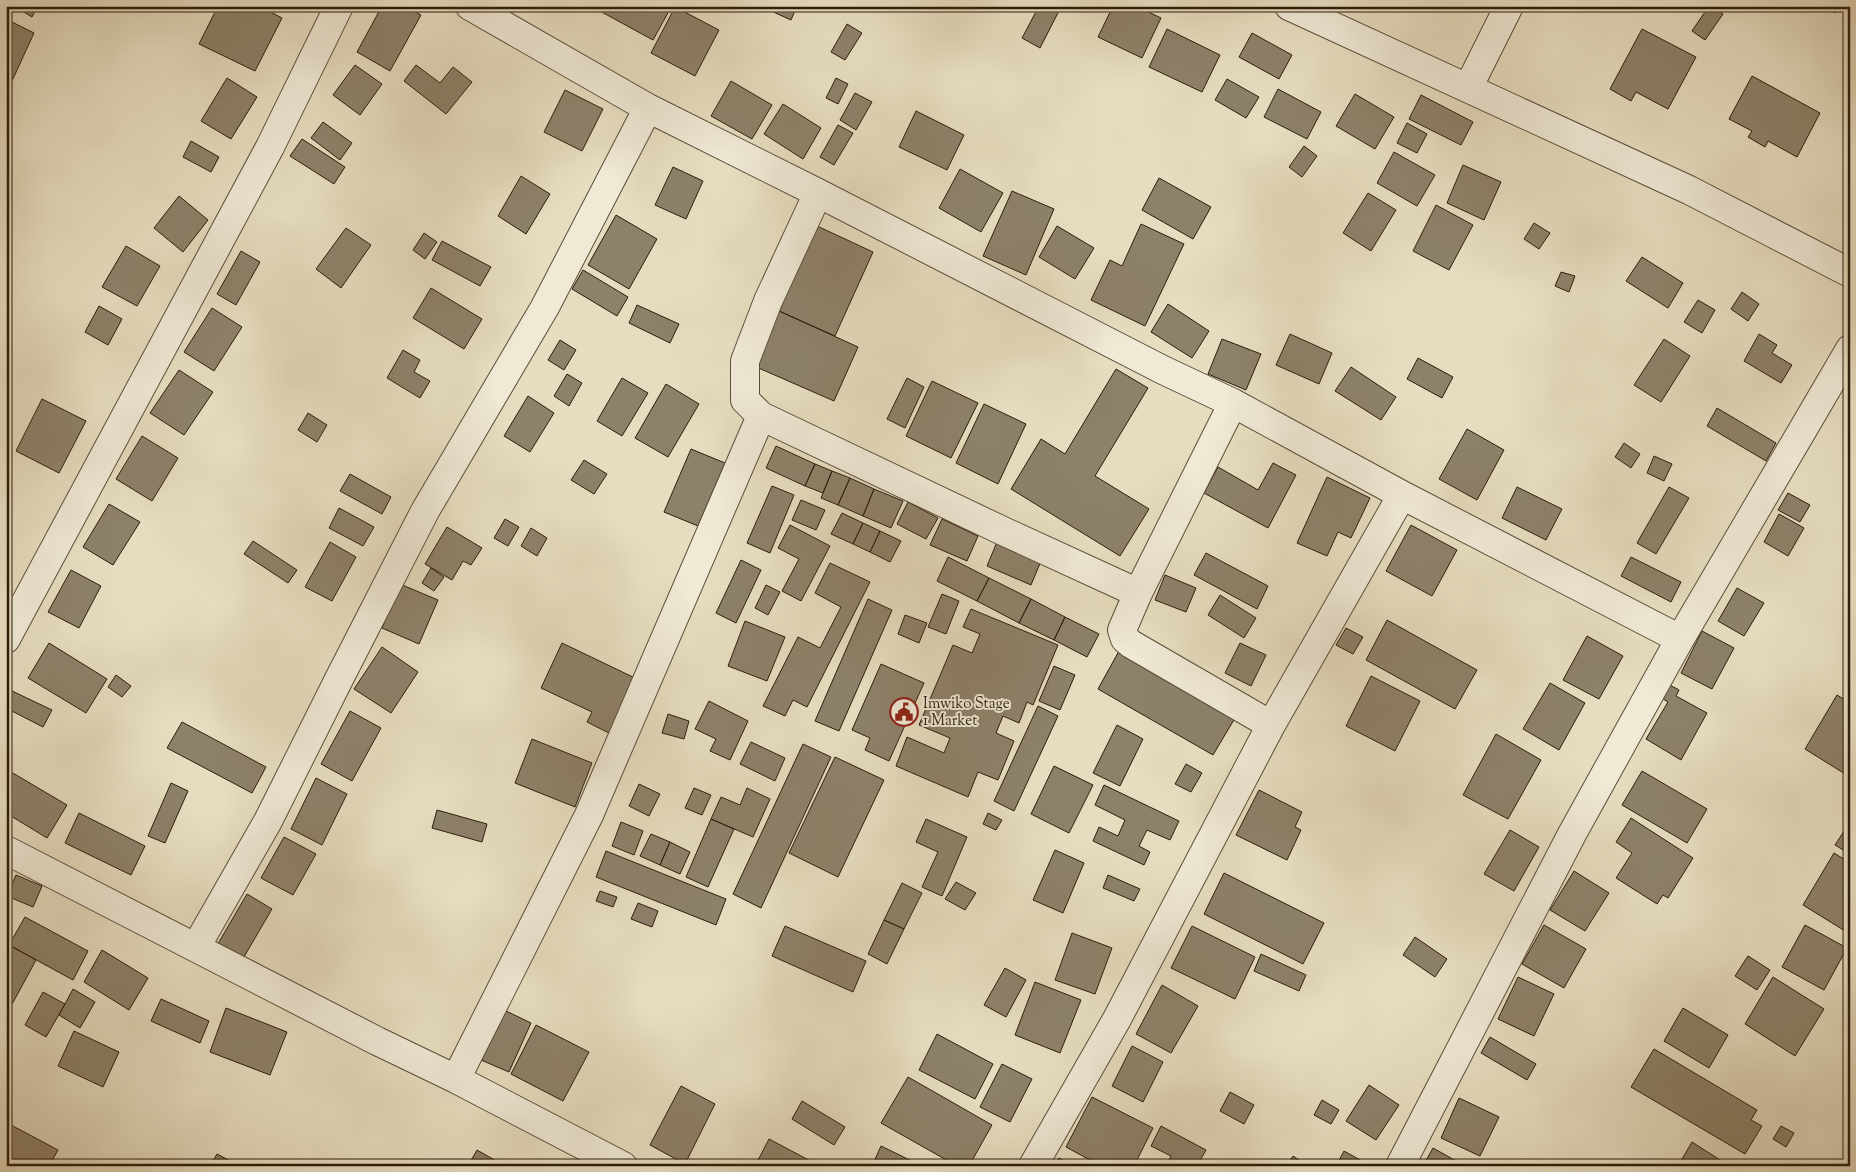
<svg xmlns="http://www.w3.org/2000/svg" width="1856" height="1172" viewBox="0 0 1856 1172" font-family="'Sorts Mill Goudy',serif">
  <rect width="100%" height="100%" fill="#e6ddc0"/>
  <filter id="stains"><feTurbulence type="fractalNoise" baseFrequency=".004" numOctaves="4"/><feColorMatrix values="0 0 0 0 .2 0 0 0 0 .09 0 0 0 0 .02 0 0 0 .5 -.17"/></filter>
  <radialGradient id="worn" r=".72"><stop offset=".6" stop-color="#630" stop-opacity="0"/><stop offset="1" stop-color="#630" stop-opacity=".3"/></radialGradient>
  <path fill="#8d816a" stroke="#2c1d0c" d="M14,6h24l-6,11z
    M218,6h41l23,12 -27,53 -56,-27z
    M382,6h23l16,9 -31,56 -33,-19z
    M600,6h59l10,5 -16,29 -55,-30z
    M760,6h37l-6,14z
    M1039,6l22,1 -21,41 -18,-10z
    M1113,6h23l25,12 -19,40 -44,-21z
    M1709,6l14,8 -18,26 -13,-9z
    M1825,6h14l-4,7z
    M675,7l44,23 -24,46 -44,-23z
    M6,19l28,14 -22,48 -6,-3z
    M847,24l15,9 -17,27 -14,-8z
    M1167,29l53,26 -18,37 -53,-25z
    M1642,29l54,28 -28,52 -32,-17 -5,9 -21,-12z
    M1252,33l40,22 -13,24 -40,-22z
    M355,65l27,19 -22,31 -27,-20z
    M416,65l24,18 13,-16 19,15 -26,32 -42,-33z
    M1752,76l68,37 -23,44 -29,-16 -3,6 -17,-10 4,-6 -23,-12z
    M227,78l30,19 -26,42 -30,-18z
    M836,78l12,6 -10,20 -12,-6z
    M1227,79l32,18 -13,21 -31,-18z
    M731,81l41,24 -20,34 -41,-23z
    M1278,89l43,23 -14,27 -43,-22z
    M565,90l38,19 -21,42 -38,-19z
    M855,93l17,9 -16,28 -16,-10z
    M1355,94l39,23 -19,32 -39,-23z
    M1421,95l52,27 -12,23 -52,-26z
    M783,104l38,24 -18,31 -39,-25z
    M916,111l48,24 -17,35 -48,-23z
    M323,122l29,21 -12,17 -29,-22z
    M1407,123l20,11 -10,19 -20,-10z
    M838,125l15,8 -19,32 -14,-8z
    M302,139l43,28 -11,17 -44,-28z
    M191,141l28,16 -8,15 -28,-15z
    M1304,146l13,10 -15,21 -13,-10z
    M1394,152l41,23 -18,31 -40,-23z
    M1463,165l38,17 -17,38 -37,-17z
    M673,167l30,14 -17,38 -31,-14z
    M960,169l43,24 -22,39 -42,-24z
    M6,175l6,3 -6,11z
    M521,176l29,18 -24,40 -28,-18z
    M1159,178l52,29 -18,32 -51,-29z
    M1012,191l42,18 -28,66 -43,-19z
    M1368,193l28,17 -25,41 -28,-18z
    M179,196l29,24 -25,32 -29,-24z
    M1436,205l37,20 -24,45 -36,-19z
    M616,215l41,24 -28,50 -41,-24z
    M1534,223l16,10 -11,16 -15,-10z
    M1141,224l43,20 -39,82 -54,-26 19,-40 12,6z
    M817,226l56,26 -38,84 -56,-25z
    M1057,226l37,22 -19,31 -36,-22z
    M346,228l25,17 -30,43 -25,-19z
    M424,233l13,9 -12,17 -12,-9z
    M442,241l49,26 -11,19 -48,-26z
    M126,246l34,20 -23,40 -35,-19z
    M241,251l19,11 -24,43 -19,-11z
    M1642,257l41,26 -15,25 -42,-27z
    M583,270l45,27 -11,19 -45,-27z
    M1561,272l14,4 -6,16 -14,-6z
    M431,288l51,31 -18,30 -51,-31z
    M1742,292l17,12 -11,17 -17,-12z
    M1698,300l17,10 -13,23 -18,-11z
    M1168,304l41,27 -17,27 -41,-26z
    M637,305l42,19 -9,19 -41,-20z
    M99,306l23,13 -14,26 -23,-13z
    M212,308l30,19 -28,44 -30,-19z
    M779,311l79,36 -24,54 -80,-35z
    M1290,334l42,19 -13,31 -43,-19z
    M1759,334l18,11 -5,8 20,12 -11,18 -37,-22z
    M1222,339l39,15 -15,36 -38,-16z
    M1664,339l26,17 -29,46 -27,-17z
    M560,340l16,10 -12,20 -16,-10z
    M403,350l17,10 -6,12 16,9 -10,17 -33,-20z
    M1418,358l35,19 -11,21 -35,-19z
    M1351,367l45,30 -15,23 -46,-29z
    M1116,369l32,19 -53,88 54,33 -29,47 -109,-67 30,-50 24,15z
    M179,370l34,22 -29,43 -34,-22z
    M567,374l15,9 -13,23 -15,-10z
    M622,378l26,15 -26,43 -25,-15z
    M907,378l17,9 -19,41 -18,-9z
    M932,381l46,22 -27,55 -45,-22z
    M666,384l33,20 -31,53 -33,-19z
    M528,396l26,17 -24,39 -26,-16z
    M42,399l44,22 -27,52 -43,-22z
    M984,404l42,20 -28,60 -42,-21z
    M1717,408l59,35 -10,18 -59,-35z
    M308,413l19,12 -10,17 -19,-12z
    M1467,429l37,21 -27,50 -38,-21z
    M142,436l36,22 -26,43 -36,-22z
    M1624,443l16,11 -9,14 -16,-11z
    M776,446l39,18 -10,22 -39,-18z
    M691,449l34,14 -27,63 -34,-14z
    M1654,456l18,8 -8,17 -17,-8z
    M584,460l23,14 -13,20 -23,-14z
    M1273,463l23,12 -28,53 -64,-35 14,-26 40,23z
    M815,464l17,7 -9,22 -18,-7z
    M832,471l18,7 -12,27 -17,-7z
    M350,474l41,23 -9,17 -42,-23z
    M1327,477l43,21 -19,40 -13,-6 -11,24 -30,-13z
    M850,478l24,11 -11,27 -25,-11z
    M772,486l22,9 -24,58 -23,-10z
    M1517,487l45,22 -16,31 -44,-22z
    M1669,487l20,11 -33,56 -19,-11z
    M874,489l29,12 -12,27 -28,-12z
    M1788,493l22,12 -10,17 -22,-12z
    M801,500l24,10 -9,20 -24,-10z
    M908,502l30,16 -12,21 -29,-15z
    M109,504l31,18 -27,43 -30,-18z
    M339,508l35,19 -11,19 -34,-18z
    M842,513l21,10 -10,21 -22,-10z
    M1779,514l25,14 -16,28 -24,-14z
    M505,519l14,8 -11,19 -14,-8z
    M942,519l36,17 -11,25 -37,-16z
    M863,523l17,8 -10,21 -17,-8z
    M790,525l40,21 -29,55 -19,-10 17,-32 -21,-11z
    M1411,525l46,25 -25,46 -46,-25z
    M447,527l35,21 -11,17 -8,-4 -11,19 -27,-16z
    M531,528l16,10 -10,18 -16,-10z
    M880,531l21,10 -11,21 -20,-10z
    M253,541l44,29 -9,13 -44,-29z
    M330,542l26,15 -24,44 -27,-14z
    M997,542l44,19 -10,24 -44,-19z
    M1206,553l62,33 -11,23 -63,-34z
    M948,557l41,21 -12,23 -40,-20z
    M1631,557l50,25 -10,20 -50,-26z
    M741,560l20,10 -25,53 -20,-10z
    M830,563l40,19 -63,125 -14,-7 -8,16 -22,-10 35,-69 22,11 21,-41 -26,-14z
    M431,568l13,9 -10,14 -12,-8z
    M71,570l30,16 -22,42 -31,-16z
    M1165,575l31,13 -10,24 -31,-12z
    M989,578l42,21 -12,24 -42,-22z
    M400,584l38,16 -19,44 -37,-16z
    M766,585l14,7 -12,23 -13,-7z
    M1737,588l27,15 -20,33 -26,-15z
    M942,594l17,7 -13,33 -18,-7z
    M1220,595l36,23 -12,20 -36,-23z
    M868,599l24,11 -53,121 -24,-10z
    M1031,599l34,18 -11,23 -35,-17z
    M971,609l87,36 -25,60 -6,-3 -8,21 -16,-7 -7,17 18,8 -16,39 -20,-8 -10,25 -72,-31 11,-29 37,16 6,-15 -31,-13 34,-80 19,8 8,-19 -17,-7z
    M905,615l22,8 -8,20 -21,-9z
    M1065,617l34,17 -12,23 -33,-17z
    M1387,620l90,50 -22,39 -89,-49z
    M745,621l40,16 -18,44 -39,-15z
    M1346,628l17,9 -10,17 -17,-9z
    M1702,631l32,17 -22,41 -31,-16z
    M1587,636l36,20 -24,43 -36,-19z
    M49,643l58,36 -21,34 -58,-35z
    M562,643l75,36 -26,55 -24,-12 5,-10 -51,-24z
    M1240,643l26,12 -15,31 -26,-13z
    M382,647l36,25 -27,41 -37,-24z
    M1119,651l116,67 -22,37 -115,-66z
    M881,664l43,19 -35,78 -24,-11 5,-12 -18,-8z
    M1054,666l21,9 -15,35 -21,-9z
    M116,675l15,11 -9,11 -14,-10z
    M1371,676l49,25 -25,50 -49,-25z
    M1550,683l35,20 -26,47 -36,-21z
    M1668,684l11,6 -3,6 31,17 -26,47 -35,-21 22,-37 -8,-5z
    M10,690l42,20 -9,17 -37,-19v-12z
    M1837,695l13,8v74l-45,-28z
    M709,701l39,20 -18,39 -20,-9 6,-12 -21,-10z
    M1038,706l20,10 -44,95 -20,-10z
    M350,711l31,17 -29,53 -31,-17z
    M668,714l21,7 -5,18 -22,-6z
    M182,722l84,45 -14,26 -85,-45z
    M1117,725l26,14 -23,47 -27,-13z
    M1496,734l45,26 -33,59 -45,-24z
    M532,739l60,24 -17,44 -60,-24z
    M751,742l34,16 -10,23 -35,-17z
    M803,744l28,13 -70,151 -28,-14z
    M835,757l49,23 -46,97 -49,-24z
    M1186,764l16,9 -11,19 -16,-8z
    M1054,766l39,19 -24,48 -38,-19z
    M6,769l61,36 -20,33 -41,-25z
    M1642,771l65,38 -20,34 -65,-38z
    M316,778l31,16 -25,51 -31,-16z
    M171,783l17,8 -23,52 -17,-7z
    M639,784l21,10 -11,22 -20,-10z
    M1104,785l75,36 -9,19 -23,-10 -8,16 11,6 -6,13 -51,-24 6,-14 19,9 7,-16 -30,-15z
    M694,788l17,7 -9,20 -17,-7z
    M747,788l23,11 -17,38 -42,-18 10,-22 19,8z
    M1259,790l43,22 -7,15 6,3 -14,30 -51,-25z
    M437,810l50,14 -5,18 -50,-14z
    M79,813l66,33 -14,29 -66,-32z
    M988,813l14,7 -6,10 -13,-6z
    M1631,818l62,40 -25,40 -5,-3 -6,9 -41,-26 16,-25 -16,-11z
    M711,819l23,10 -26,58 -22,-10z
    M926,819l41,18 -25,59 -20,-9 16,-35 -22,-10z
    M621,822l22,9 -9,24 -22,-9z
    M1850,822v32l-15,-9z
    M1510,830l29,17 -25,44 -30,-17z
    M651,834l19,8 -10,23 -20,-9z
    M284,837l32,17 -23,41 -32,-17z
    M670,842l20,10 -10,22 -20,-9z
    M1055,850l29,13 -21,50 -30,-13z
    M606,851l120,48 -10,26 -120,-48z
    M1834,853l16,10v71l-47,-29z
    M1574,871l35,22 -24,38 -35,-21z
    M1224,873l100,50 -21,41 -99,-50z
    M16,875l26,11 -9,21 -26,-11z
    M1108,875l32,14 -6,12 -31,-13z
    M956,882l20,11 -11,17 -20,-11z
    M902,883l20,10 -18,36 -20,-9z
    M600,891l17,6 -4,10 -17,-6z
    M247,894l25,15 -31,53 -25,-15z
    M638,903l20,8 -6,16 -21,-8z
    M25,917l63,34 -15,29 -64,-35z
    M884,920l20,9 -17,35 -19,-10z
    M1544,925l42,24 -22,39 -42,-24z
    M1805,925l42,23 -23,42 -42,-23z
    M785,926l81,35 -13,31 -81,-36z
    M1192,926l63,31 -20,42 -64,-31z
    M1072,933l40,15 -17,46 -40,-14z
    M1415,937l32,22 -12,18 -32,-22z
    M9,945l27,15 -26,48 -4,-2v-55z
    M102,950l46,28 -19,32 -45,-28z
    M1261,954l45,21 -7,16 -45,-20z
    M1748,956l22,14 -13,20 -22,-14z
    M1005,968l21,12 -20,37 -22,-12z
    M1518,977l36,17 -20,42 -36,-17z
    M1773,977l51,32 -29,47 -50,-32z
    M1035,982l46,18 -21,53 -45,-18z
    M1162,985l36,21 -27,47 -35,-19z
    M73,989l22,13 -15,26 -21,-13z
    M43,992l22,12 -19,33 -21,-12z
    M161,999l48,22 -9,22 -49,-22z
    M226,1008l61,24 -17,43 -60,-23z
    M1683,1008l45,27 -19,33 -45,-27z
    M504,1010l27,13 -22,49 -28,-12z
    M536,1025l53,27 -26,49 -52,-27z
    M74,1031l45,21 -16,35 -45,-21z
    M937,1034l56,30 -18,35 -56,-29z
    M1490,1037l46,27 -9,16 -46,-27z
    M1132,1046l31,16 -20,40 -31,-16z
    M1654,1049l103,61 -6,10 11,6 -17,28 -114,-67z
    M1002,1064l30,15 -22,43 -30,-15z
    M908,1077l84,48 -23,41h-12l-76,-43z
    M1369,1085l30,20 -23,35 -30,-19z
    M681,1086l34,18 -30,60 -35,-19z
    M1230,1092l24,13 -10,19 -24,-13z
    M1092,1097l61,31 -19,38h-33l-35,-19z
    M1459,1098l40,19 -19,39 -39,-18z
    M1322,1100l17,10 -8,14 -17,-9z
    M802,1101l43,26 -11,18 -42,-26z
    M11,1125l47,25 -9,16h-43v-33z
    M1161,1126l45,24 -9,16h-31l5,-10 -20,-10z
    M1781,1126l13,7 -8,14 -13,-8z
    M769,1139l51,27h-65z
    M1692,1142l36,23v1h-50z
    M881,1146l41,20h-50z
    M1433,1148l32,18h-42z
    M477,1150l28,16h-37z
    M1344,1151l27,15h-35z
    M217,1154l23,12h-30z
    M1293,1156l15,10h-21z
    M1059,1158l15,8h-19z"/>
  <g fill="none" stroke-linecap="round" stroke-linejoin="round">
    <defs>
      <path id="minor" d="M470,6l178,102 170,85 345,177 70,33 169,92 278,144
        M1289,6l400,184 161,83
        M1468,88l41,-82
        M761,416l-16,-16v-39l23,-60 50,-108
        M1138,593l-16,37 3,9 6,5 140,81
        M6,639l264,-492 69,-141
        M6,850l371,191 79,38 167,87
        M196,947l72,-126 70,-140 87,-170 120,-204 103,-199
        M456,1079l133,-264 172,-399 242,115 135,62 95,-190
        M1033,1166l84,-147 154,-294 131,-230
        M1400,1166l172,-332 108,-195 170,-290"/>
    </defs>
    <use href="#minor" stroke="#5a4d39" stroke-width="30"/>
    <use href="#minor" stroke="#efe9d6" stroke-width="28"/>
  </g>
  <defs>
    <symbol id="civic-ring" viewBox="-11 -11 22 22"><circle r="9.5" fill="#efe9d6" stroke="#8f2418" stroke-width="1.5"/><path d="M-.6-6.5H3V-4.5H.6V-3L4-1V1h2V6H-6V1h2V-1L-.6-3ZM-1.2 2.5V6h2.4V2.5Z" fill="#8f2418"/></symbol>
  </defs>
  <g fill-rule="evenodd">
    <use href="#civic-ring" x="888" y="696" width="32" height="32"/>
  </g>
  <g text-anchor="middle" stroke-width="4" stroke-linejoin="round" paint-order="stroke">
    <g font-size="15" fill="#2c1d0c" stroke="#efe9d6" text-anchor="start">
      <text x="923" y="708">Imwiko Stage<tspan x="923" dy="17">1 Market</tspan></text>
    </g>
  </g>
  <rect width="1856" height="1172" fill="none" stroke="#e6ddc0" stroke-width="25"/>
  <rect x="8" y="8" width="1841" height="1157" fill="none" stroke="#2c1d0c" stroke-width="2.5"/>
  <rect x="12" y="12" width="1831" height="1147" fill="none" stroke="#2c1d0c"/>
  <rect width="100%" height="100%" filter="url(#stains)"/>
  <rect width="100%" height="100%" fill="url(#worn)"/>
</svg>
